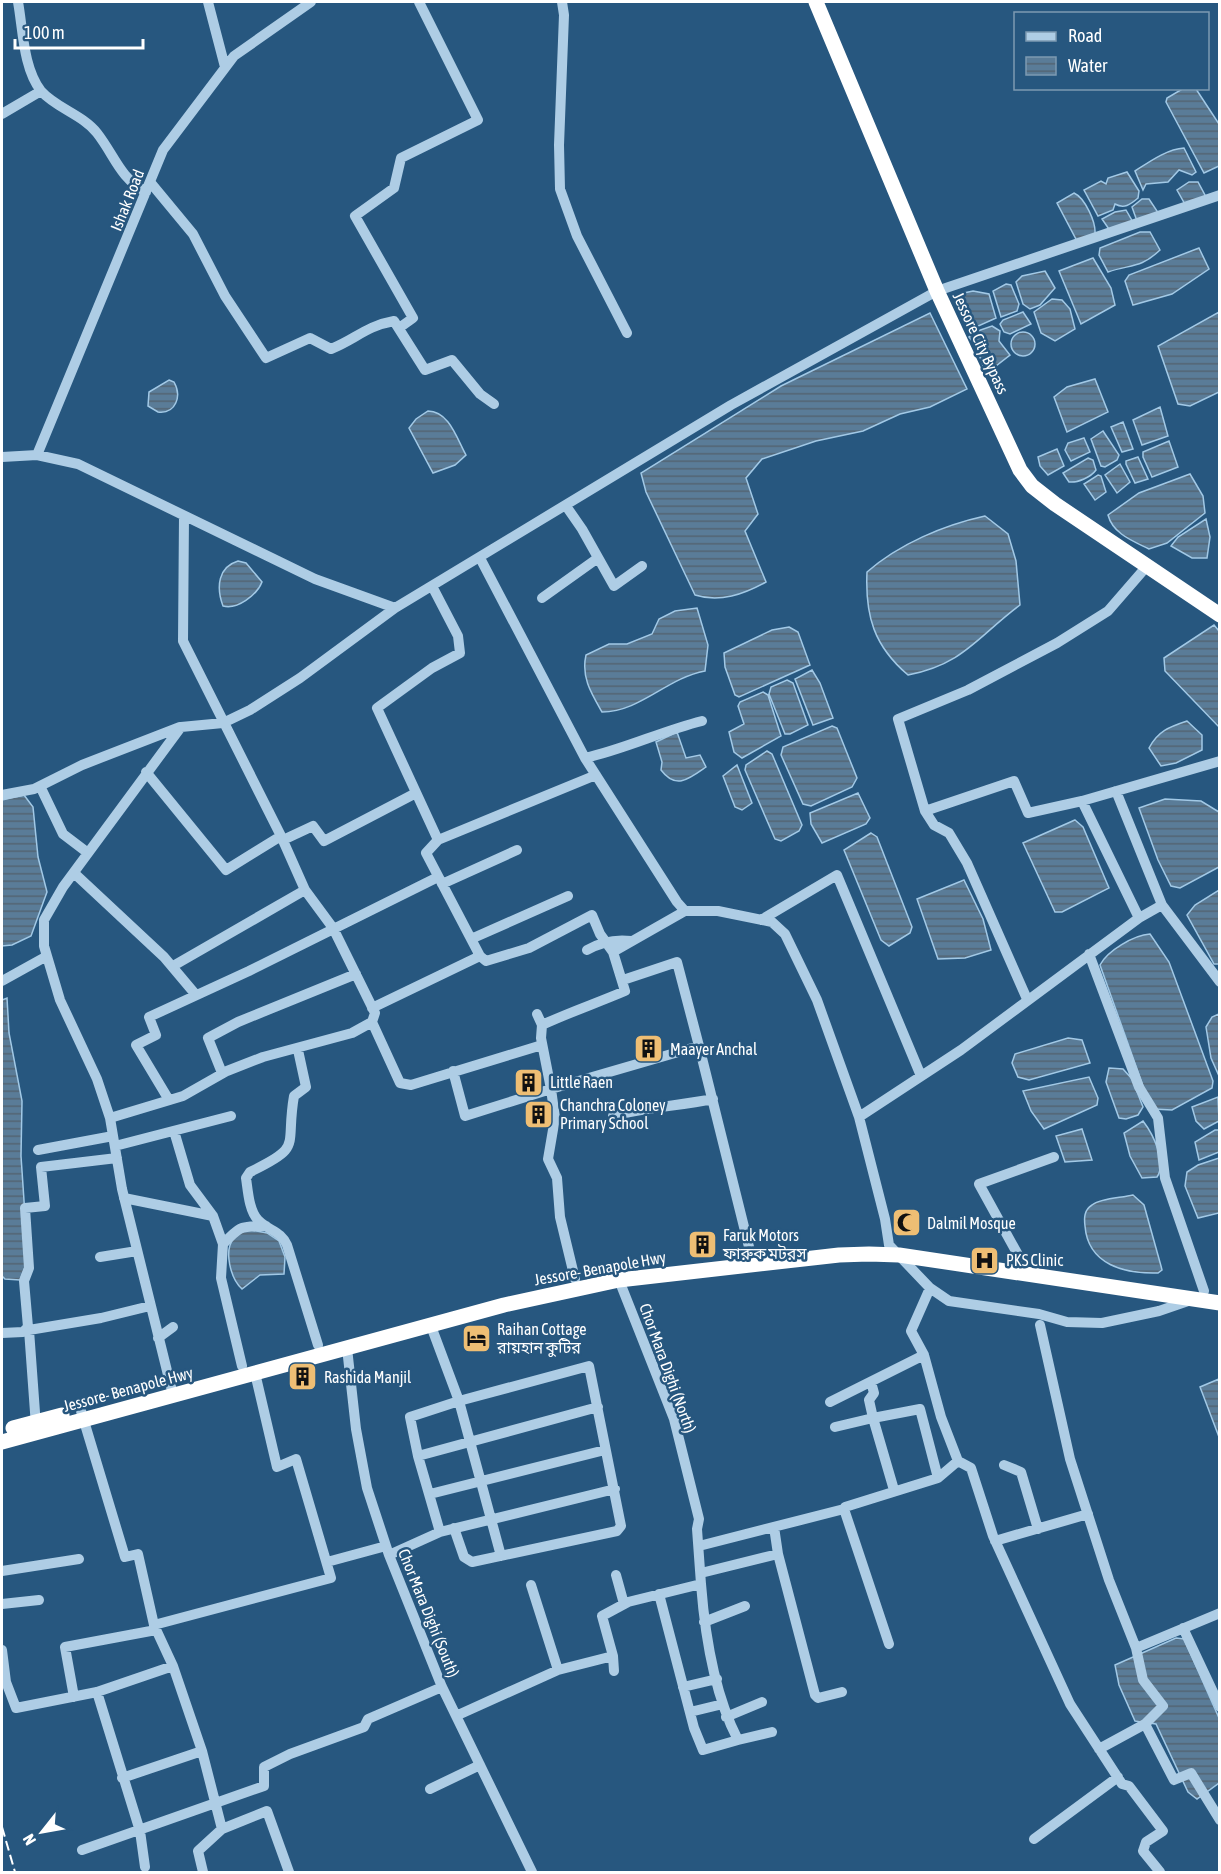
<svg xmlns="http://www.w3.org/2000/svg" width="1221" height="1874" viewBox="0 0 1221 1874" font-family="'Asap Condensed','Noto Sans Bengali',sans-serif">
  <defs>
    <pattern id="water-rules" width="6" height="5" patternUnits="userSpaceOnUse" patternTransform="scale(1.5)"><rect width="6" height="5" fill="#5a7c98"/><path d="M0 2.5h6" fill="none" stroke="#536472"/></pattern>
  </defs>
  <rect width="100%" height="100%" fill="#27577f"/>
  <path fill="url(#water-rules)" stroke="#a2c9e6" stroke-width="1.5" d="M1184,88l12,1 23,35v42l-15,7 -38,-71 1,-4z
    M1184,148l12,24 -4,3 -13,-5 -11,12 -22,2 -3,6 -8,-19c14,-9 32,-22 49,-23z
    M1127,172l12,19 -1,7c-8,7 -14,11 -23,6l-2,6 -15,6 -14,-26 17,-9 5,3 2,-6z
    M1189,182h9l8,15 -20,9 -9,-16z
    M1074,193c11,5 22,29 21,41l-18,7 -20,-38z
    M1142,199h7l10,15 -22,7 -5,-14z
    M1126,210l8,14 -21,11 -11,-16 13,-7z
    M1140,232h10l10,18c-20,19 -29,14 -52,22l-9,-17 1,-7z
    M1199,248l10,21 -37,25 -39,11 -8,-24 4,-6z
    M1093,258l18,30 4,17 -34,19 -22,-53z
    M1045,271l10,17 -15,17 -10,4 -7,-5 -7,-22 6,-6z
    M1006,284l5,1 8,19 -2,7 -16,6 -8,-26z
    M973,291l16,3 7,24 -22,10 -5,-4 -10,-24 5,-7z
    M1052,299l10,1 8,9 5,20 -20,12 -14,-8 -7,-21z
    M1023,312l8,12 -21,10 -6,-2 -4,-8 3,-4z
    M1219,312v80l-29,14 -12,-2 -20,-58z
    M930,313l37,76 -37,18 -30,7 -37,17 -47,10 -54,18 -16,19 12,36 -13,17 21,51c-22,12 -46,21 -71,13l-49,-103 -5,-19 140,-87z
    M992,326l8,5 -1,10 11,14 -18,14 -7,1c-6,-13 -6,-22 -16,-33l3,-4z
    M1011 344a12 12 0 1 1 24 0a12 12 0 1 1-24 0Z
    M1095,379l13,33 -41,20 -13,-35 13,-10z
    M169,380l5,2c8,14 2,32 -16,30l-10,-6 1,-14z
    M1160,407l8,29 -26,9 -9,-25z
    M428,411c21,0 29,28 38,44l-11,10 -22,8 -24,-45 7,-9z
    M1123,422l10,27 -11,3 -11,-25z
    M1103,431l16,24 -2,5 -12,7 -4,-1 -10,-27z
    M1084,438l6,14 -19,9 -6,-11 3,-7z
    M1169,441l9,26 -26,10 -9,-20v-5z
    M1057,449l7,17 -16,9 -8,-9 -2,-9z
    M1138,457l10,22 -13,4 -9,-19v-3z
    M1088,458l5,2 3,10c-5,7 -18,13 -27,12l-6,-9z
    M1120,464l10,18 -13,11 -12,-18z
    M1190,474l13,22 2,17 -38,30 -18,6c-16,-8 -36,-15 -41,-34l31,-22z
    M1098,475l3,1 5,16 -11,8 -11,-16z
    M985,516l23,18 8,27 4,44c-43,32 -56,59 -112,70 -34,-29 -43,-59 -41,-103 32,-28 77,-47 118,-56z
    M1206,519l4,18 -3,21h-15l-21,-12 7,-9z
    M238,561l8,2 16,19c-5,13 -25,28 -39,24 -7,-19 -5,-39 15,-45z
    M697,608l11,37 -3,26c-38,7 -65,41 -103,41 -11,-19 -21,-35 -16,-57l23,-11h18l25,-10 7,-15 16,-8z
    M1214,625l5,6v96l-54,-56 -1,-13z
    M789,627l9,5 12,33 -71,32 -4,-2 -10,-28 -1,-14 48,-23z
    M812,670l8,13 13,35 -20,7 -18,-46z
    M787,680l6,3 15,42 -18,9h-5l-16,-40 2,-7z
    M763,692l5,3 13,41 -39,22 -8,-6 -5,-20 15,-8 -6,-18 2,-4z
    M1187,721l15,14v15l-26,13 -15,3 -12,-18c9,-17 20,-21 38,-27z
    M832,726l5,2 20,50 -5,9 -41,19 -8,-2 -22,-49 2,-8z
    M677,732l9,26 14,-3 6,12c-17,12 -30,23 -45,3l1,-8 -6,-20z
    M767,751l5,3 30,71 -3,6 -18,10 -6,-2 -30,-69 1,-5z
    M737,765l15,38 -10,7 -7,-3 -12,-31z
    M858,793l12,25 -4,6 -44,19 -11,-19 -1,-11z
    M24,795l9,12 5,50 9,35 -16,44 -19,9 -10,1v-146z
    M1165,799l36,2 18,11v55l-39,21 -9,-2 -13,-26 -19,-52z
    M1075,820l8,7 26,61 -47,24h-7l-32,-69z
    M871,833l6,4 35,90 -2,6 -21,13 -8,-6 -37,-90z
    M964,880l19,39 8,31 -26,8 -27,1 -21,-60z
    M1219,890l1,74h-6l-27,-49 8,-10z
    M1150,934l19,28 44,119 -1,7 -40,22 -19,-1 -5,-9 -48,-135c7,-14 34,-30 50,-31z
    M7,998l2,35 13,68 -1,55 7,104 -8,20 -15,-1 -3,-3v-276z
    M1219,1014v62l-8,-18 -5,-31 6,-10z
    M1068,1038l14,2 8,23 -61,17 -11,-3 -6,-14 3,-9z
    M1109,1068l14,1 9,10 11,28 -5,8 -12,4 -7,-1 -13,-36z
    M1089,1077l9,21 -1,7 -53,24 -13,-18 -8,-20z
    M1218,1097l1,24 -15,8 -8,-8 -4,-14z
    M1143,1121c10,13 24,41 14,56l-15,1 -12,-22 -6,-23z
    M1082,1129l10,31 -27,2 -9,-26z
    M1215,1130h4v22l-20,8 -4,-18z
    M1219,1158v55l-21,5 -13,-32 2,-14 11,-7z
    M1133,1195l11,10 17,61 1,4 -4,3c-33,1 -70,-8 -73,-47 -1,-8 -1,-16 7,-21 9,-7 29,-7 41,-10z
    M246,1229l21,4 12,8 6,16 -1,17 -24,1 -18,14c-11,-10 -19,-38 -8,-51 3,-3 8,-6 12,-9z
    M1219,1379v58l-19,-50z
    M1176,1638l8,1 35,79v65l-22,16 -9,-7 -32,-68 -21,-3 -16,-36 -4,-20z"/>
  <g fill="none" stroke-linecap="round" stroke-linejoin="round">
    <path stroke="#aecde5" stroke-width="10" d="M18,2c5,27 5,66 23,89 15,17 42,24 56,42 18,23 22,44 49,59
      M208,2l17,65
      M562,2l2,13 -5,130 1,44 17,47 50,97
      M2,114l39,-23
      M150,182l43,52 32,62 41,62 44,-20 21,11c25,-10 35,-23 63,-28l31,49 27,-10 28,34 14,10
      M399,328l14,-10 -58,-102 39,-28 7,-30 77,-38 -59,-118
      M37,455l126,-305 71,-94 77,-54
      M2,457l35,-2 41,9 237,115 80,29 336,-203 206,-114 283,-96
      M566,506l16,23 32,57 28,-20
      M480,558l105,200 92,144 8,9h33l54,11 13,12 32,66 42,117 26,102 4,26 41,43 19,13 90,13 28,8 35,1 57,-12 32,-11
      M432,586l26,50 2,17 -28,15 -55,40 61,132
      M542,598l56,-40
      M585,758c40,-9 77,-27 117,-37
      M146,772l80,98 55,-34
      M40,786l23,48 25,19
      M1116,791l46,114
      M2,795l32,-6 48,-24 98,-38
      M925,811l89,-30 14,32 54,-12
      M283,840l30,-14 11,15 92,-48
      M74,873l90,84 32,38
      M442,884l75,-34
      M1139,918l23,-13 58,77
      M761,920l76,-45 84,201
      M471,939l97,-43
      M587,950c14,-8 28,-11 44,-9
      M1089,954l50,133 19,31 7,60 39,113
      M480,956l6,5 43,-13 63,-33 8,19 13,18
      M173,966l132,-76
      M2,981l45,-25
      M1027,999l-60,-136 -18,-30 -15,-8 -9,-14 -27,-92 70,-29 89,-47 51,-32 39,-45
      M372,1008l108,-52 -54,-103 12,-13 158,-65
      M537,1014l5,11
      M372,1022l28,61 11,2 131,-40
      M699,1046l52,209
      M298,1050l8,37 -12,9c-9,52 10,50 -44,76l-4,6c2,13 3,33 12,42 11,11 23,11 29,25l31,100
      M453,1071l12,45 86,-27 -10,-51 1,-13c28,-13 55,-22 83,-34l-12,-39 72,-41
      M222,1073l-14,-35 30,-16 118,-48
      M169,1100l-33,-55 20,-10 -7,-18 100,-46 189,-94
      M613,1116c32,-9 66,-10 100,-17
      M859,1117l102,-67 178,-132 -57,-117 138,-40
      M110,1118l73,-22 44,-25 36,-14 89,-24 20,-11 3,-9 -42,-85 -28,-38 -24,-54 -98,-195 1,-125
      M174,1131l16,54 23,31 10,28 -2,34 21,88
      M115,1146l116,-30
      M38,1150l75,-14
      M124,1198l89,18
      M223,1244c19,-20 18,-17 43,-18
      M100,1257l37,-6
      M1022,1262l-43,-78 75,-27
      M575,1279l-15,-62 -3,-39 -9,-19 7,-41 -4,-29 148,-43 -22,-84 -54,18
      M930,1288l-19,43 13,24 17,62 17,44 13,7 22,68 77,168 52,80 7,2 34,45 -17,11 -3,9 17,21
      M1040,1325l30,134 39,121 27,68 84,-35
      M431,1326l28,75 130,-35 32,160 -4,5 -145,31 -8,-5 -10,-29
      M2,1333l21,-1 5,-5 -4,-46 5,-13 -4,-60 20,-2 -4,-39 76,-9
      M158,1338l15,-11
      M347,1348l9,81 11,59 22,67 53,132 90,185
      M173,1395l-51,-206 -12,-71 -13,-39 -37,-79 -16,-54v-26l19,-33 118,-160 42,-4 27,-13 50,-32 95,-70
      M830,1402l94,-47
      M81,1411l44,146 13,-3 16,71 19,41 29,85 20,78 -24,22 5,21
      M36,1426l-7,-96 72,-12 49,-12
      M835,1427l38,-9 -4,-18 5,-7 -3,-11
      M418,1456l180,-49
      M1004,1465l17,7 17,57
      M894,1490l-21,-72 47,-9 18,69
      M430,1494l175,-44
      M845,1507l93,-29 20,-17
      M774,1527l4,27 37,141 3,3 24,-6
      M440,1532l-22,-76 -8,-39 49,-16 42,155
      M995,1541l93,-27
      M699,1546l145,-37 45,135
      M389,1555l51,-23 175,-43
      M327,1562l59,-16
      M2,1571l77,-12
      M701,1573l77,-19
      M616,1575l8,29
      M701,1584c4,52 13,110 37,156l34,-8
      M531,1585l27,85
      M659,1594l35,134 9,22 35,-10
      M2,1604l37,-4
      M704,1622l41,-16
      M154,1625l177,-47 -35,-119 -19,8 -22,-94
      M1183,1628l37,79
      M1136,1648l7,32 20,26 -18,18 29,56 17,-7 29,47
      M2,1650l4,32 10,26 81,-16 76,-26
      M613,1656l1,15
      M683,1687l34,-8
      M97,1692l43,139 5,36
      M74,1697l-9,-50 91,-17
      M690,1712l33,-8
      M458,1715l100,-45 55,-14 -11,-40 26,-14 73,-18 -4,-55 2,-10 -25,-100 -55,-139
      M726,1717l36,-15
      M1099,1749l46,-25
      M122,1778l80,-27
      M430,1789l50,-24
      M222,1829l45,-18 22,61
      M1034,1839l84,-62
      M82,1850l182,-64v-19l26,-13 74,-27 4,-8 74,-32"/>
    <path stroke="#fff" stroke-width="15" d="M816,2l121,289 83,179 12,16 23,18 165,111
      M13,1428l49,-13
      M2,1442l502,-137 115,-25 220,-25 30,-1 30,1 321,48"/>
    <path stroke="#fff" stroke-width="2" stroke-dasharray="10 4.5" stroke-linecap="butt" d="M2,1827l13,45"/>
  </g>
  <defs>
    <symbol id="building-square" viewBox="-11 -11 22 22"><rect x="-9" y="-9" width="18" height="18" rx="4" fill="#eebe74" stroke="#27577f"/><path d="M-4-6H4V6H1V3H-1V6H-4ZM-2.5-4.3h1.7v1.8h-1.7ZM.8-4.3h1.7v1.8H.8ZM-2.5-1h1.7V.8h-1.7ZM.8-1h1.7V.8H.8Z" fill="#111"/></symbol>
    <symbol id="mosque-square" viewBox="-11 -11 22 22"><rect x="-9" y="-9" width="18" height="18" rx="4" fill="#eebe74" stroke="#27577f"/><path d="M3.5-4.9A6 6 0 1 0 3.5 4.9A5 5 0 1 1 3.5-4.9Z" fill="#111"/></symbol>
    <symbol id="hospital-square" viewBox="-11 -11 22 22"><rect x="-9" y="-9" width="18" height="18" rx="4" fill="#eebe74" stroke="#27577f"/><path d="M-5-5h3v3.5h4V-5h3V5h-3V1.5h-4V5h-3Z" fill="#111"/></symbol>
    <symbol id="hotel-square" viewBox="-11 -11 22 22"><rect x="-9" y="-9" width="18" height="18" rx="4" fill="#eebe74" stroke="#27577f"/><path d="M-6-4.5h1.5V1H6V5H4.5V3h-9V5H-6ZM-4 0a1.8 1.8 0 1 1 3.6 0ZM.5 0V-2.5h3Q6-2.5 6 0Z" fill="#111"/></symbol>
  </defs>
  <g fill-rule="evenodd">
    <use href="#building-square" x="632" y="1032" width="33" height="33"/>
    <use href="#building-square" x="512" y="1066" width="33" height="33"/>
    <use href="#building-square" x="522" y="1098" width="33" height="33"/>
    <use href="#mosque-square" x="890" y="1206" width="33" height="33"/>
    <use href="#building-square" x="686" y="1228" width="33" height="33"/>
    <use href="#hospital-square" x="968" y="1244" width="33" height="33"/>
    <use href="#hotel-square" x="460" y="1322" width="33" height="33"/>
    <use href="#building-square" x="286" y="1360" width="33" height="33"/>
  </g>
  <g text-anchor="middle" stroke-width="5" stroke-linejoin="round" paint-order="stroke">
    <g font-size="16" fill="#fff" stroke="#27577f">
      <text transform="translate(127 200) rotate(-68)" y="6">Ishak Road</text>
      <text transform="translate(981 343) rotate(65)" y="6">Jessore City Bypass</text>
      <text transform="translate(600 1268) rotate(-10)" y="6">Jessore- Benapole Hwy</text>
      <text transform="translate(668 1368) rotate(70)" y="6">Chor Mara Dighi (North)</text>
      <text transform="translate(128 1389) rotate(-15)" y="6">Jessore- Benapole Hwy</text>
      <text transform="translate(429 1613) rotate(68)" y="6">Chor Mara Dighi (South)</text>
    </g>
    <g font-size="16" fill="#fff" stroke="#27577f" text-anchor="start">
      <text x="670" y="1055">Maayer Anchal</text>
      <text x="550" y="1088">Little Raen</text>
      <text x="560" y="1111">Chanchra Coloney<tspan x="560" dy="18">Primary School</tspan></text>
      <text x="927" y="1229">Dalmil Mosque</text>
      <text x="723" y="1241">Faruk Motors<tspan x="723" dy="18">ফারুক মটরস</tspan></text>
      <text x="1006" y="1266">PKS Clinic</text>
      <text x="497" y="1335">Raihan Cottage<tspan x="497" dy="18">রায়হান কুটির</tspan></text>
      <text x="324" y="1383">Rashida Manjil</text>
    </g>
  </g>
  <rect width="1221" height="1874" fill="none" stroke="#ffffff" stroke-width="6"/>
  <rect x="1014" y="12" width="195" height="78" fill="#27577f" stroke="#7d9ab2" stroke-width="1.5"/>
  <rect x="1026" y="32" width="30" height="9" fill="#aecde5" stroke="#7d9ab2" stroke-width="1.5"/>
  <text x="1068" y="42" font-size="18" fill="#ffffff">Road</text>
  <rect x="1026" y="57" width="30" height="18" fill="url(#water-rules)" stroke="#7d9ab2" stroke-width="1.5"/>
  <text x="1068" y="72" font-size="18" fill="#ffffff">Water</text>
  <g transform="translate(42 1832) rotate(239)" stroke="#27577f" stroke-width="4.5" paint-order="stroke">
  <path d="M0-4.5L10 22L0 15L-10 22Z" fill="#ffffff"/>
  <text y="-9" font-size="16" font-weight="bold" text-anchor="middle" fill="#ffffff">N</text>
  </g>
  <path d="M15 39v9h128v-9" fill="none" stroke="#ffffff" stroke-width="3"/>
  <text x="24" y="39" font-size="18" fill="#ffffff" stroke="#27577f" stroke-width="4.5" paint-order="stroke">100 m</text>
</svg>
